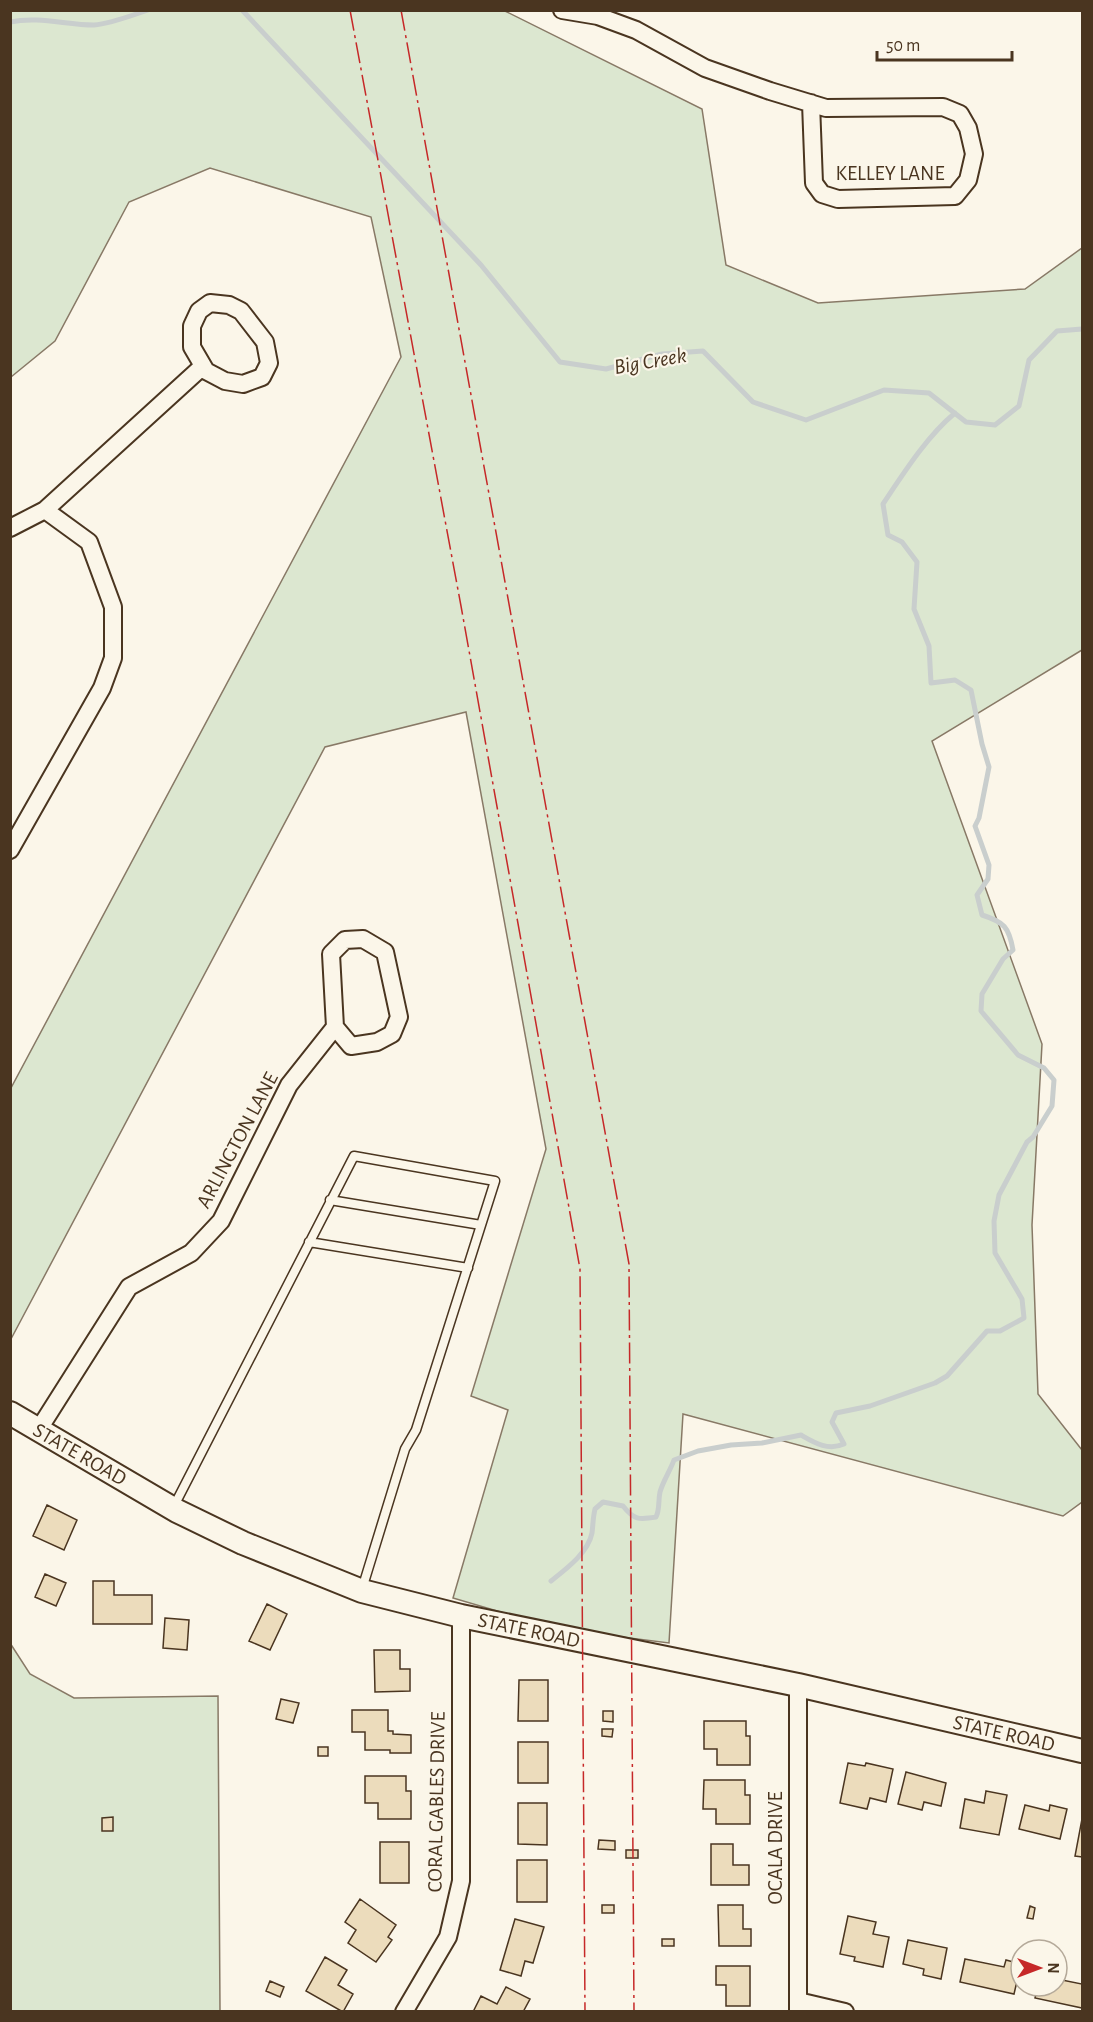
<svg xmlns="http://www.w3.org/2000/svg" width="1093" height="2022" viewBox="0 0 1093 2022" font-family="'Alegreya Sans',sans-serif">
  <rect width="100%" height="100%" fill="#fbf6e9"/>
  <path fill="#dce7d0" stroke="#887966" stroke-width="1.5" d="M11,11h494l197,98 24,156 92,38 207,-14 57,-41v402l-150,91 110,303 -10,181 6,169 44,56v52l-19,14 -380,-102 -14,229 -111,-14 -105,-31 55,-188 -37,-14 75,-247 -80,-437 -141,35 -314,592v-251l390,-731 -30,-140 -161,-49 -81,34 -74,139 -44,36z
    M10,1643l20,31 44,24 144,-2 2,315h-209z"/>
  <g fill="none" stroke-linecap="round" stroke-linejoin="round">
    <path stroke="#c9cecd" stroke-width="5" d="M242,10l239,255 79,97 46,7 56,-15 41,-3 50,51 53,18 78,-30 45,3 37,29 29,3 24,-19 10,-46 28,-29 25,-2
      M10,22c29,-6 56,3 84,3 16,-1 39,-10 54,-15
      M551,1581c15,-12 37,-28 41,-48 1,-8 1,-16 3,-24l8,-7 20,4c11,14 16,14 33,11 4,-8 2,-16 4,-25 3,-11 10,-21 14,-32l24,-9 33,-6 31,-2 39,-8c14,8 27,16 43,9l-12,-22 4,-9 34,-7 65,-23 12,-7 40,-45h13l24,-13 -2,-19 -27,-46 -1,-32 5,-26 28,-53 6,-5 19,-31 2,-26 -10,-12 -26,-13 -37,-44 1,-17 21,-35 10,-9c-4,-23 -9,-28 -31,-35l-5,-20 11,-16 1,-14 -14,-39 4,-8 10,-51 -7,-23 -11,-54 -16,-10 -24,3 -2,-37 -15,-37 3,-47 -15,-20 -14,-7 -5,-31c20,-30 44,-68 72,-91"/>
  </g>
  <path fill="#ecdcbc" stroke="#4a3520" stroke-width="1.5" d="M47,1505l30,15 -13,30 -31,-14z
    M45,1574l21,9 -10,23 -21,-9z
    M93,1581h21v14h38v29h-59z
    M267,1604l20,10 -17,36 -21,-9z
    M165,1618l24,2 -2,30 -24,-2z
    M374,1650h26v19h10v22l-35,1z
    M519,1680h29v41h-30z
    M281,1699l18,4 -6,20 -17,-4z
    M352,1710h36v21h5v3l18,1v18h-21v-3h-25v-18h-13z
    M603,1711h10v11l-10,-1z
    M704,1721h42v15h4v29h-33v-16h-13z
    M602,1729h11l-1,8 -10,-1z
    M518,1742h30v41h-30z
    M318,1747h10v9h-10z
    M848,1763l17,3 1,-3 27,6 -7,33 -16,-4 -3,11 -27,-6z
    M906,1772l40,11 -5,23 -17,-4 -2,8 -24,-6z
    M365,1776h41v15h5v28h-33v-16h-13z
    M704,1780h41v15h5v29h-34v-15h-13z
    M986,1791l21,4 -8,40 -39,-7 5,-29 19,4z
    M518,1803h29v42l-29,-1z
    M1025,1805l24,6 1,-6 17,4 -7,30 -41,-10z
    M113,1817v14h-11v-13z
    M1082,1819v38l-7,-1z
    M599,1840l16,1v9l-17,-1z
    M380,1842h29v41h-29z
    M711,1844h22v21h16v20h-38z
    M626,1850h12v8h-12z
    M517,1860h30v42h-30z
    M360,1899l36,26 -8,12 4,3 -16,22 -28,-19 8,-13 -11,-8z
    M602,1905h12v8h-12z
    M718,1905h25v24h8v17h-32z
    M1030,1906l5,2 -2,11 -6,-1z
    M848,1916l28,6 -3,12 16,3 -6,30 -29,-6 1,-4 -15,-3z
    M515,1919l29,8 -11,36 -8,-2 -4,15 -21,-6z
    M662,1939h12v7h-12z
    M908,1940l39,8 -6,31 -18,-4 1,-6 -21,-5z
    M325,1957l22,13 -9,15 15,9 -10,18 -37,-21z
    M965,1959l39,8 2,-7 15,4 -7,30 -54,-12z
    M716,1966h34v40h-24v-21h-10z
    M1057,1979l25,5v24l-47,-10 3,-12h19z
    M270,1981l14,6 -4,10 -14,-6z
    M506,1987l24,12 -7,13h-50l8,-16 16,8z"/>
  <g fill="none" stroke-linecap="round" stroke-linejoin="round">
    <defs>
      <path id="lane" d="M330,1200l151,25
        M309,1242l159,26
        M173,1508l181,-352 141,25 -79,249 -11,19 -43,140"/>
      <path id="street" d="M562,10l36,6 38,14 69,38 65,23 56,17 117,-1 17,7 8,14 6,26 -6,26 -13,16 -117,3 -16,-5 -8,-11 -3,-80
        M210,303l19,2 12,6 24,31 4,21 -7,14 -19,7 -18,-3 -19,-10 -14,-24v-21l7,-15z
        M10,528l35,-18 158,-144
        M10,850l92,-162 11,-30v-51l-24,-65 -44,-32
        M363,939l22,13 14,65 -7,17 -15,8 -26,4 -16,-19 -4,-73 14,-14z
        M39,1429l90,-142 62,-34 30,-32 68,-136 46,-58
        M798,1685v327
        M798,2001l47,11
        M404,2012l44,-75 13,-56v-265"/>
      <path id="secondary" d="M10,1413l167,98 66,32 119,48 99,25 337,69 284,66"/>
    </defs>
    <use href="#lane" stroke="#4a3520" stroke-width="11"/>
    <use href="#street" stroke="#4a3520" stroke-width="20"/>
    <use href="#secondary" stroke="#4a3520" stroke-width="26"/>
    <use href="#lane" stroke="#fbf6e9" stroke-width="8"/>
    <use href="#street" stroke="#fbf6e9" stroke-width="16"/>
    <use href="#secondary" stroke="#fbf6e9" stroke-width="22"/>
    <path stroke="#c62828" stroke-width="1.5" stroke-dasharray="21 4.5 3 4.5" stroke-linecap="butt" d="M350,10l111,596 119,663 5,743
      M401,10l228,1254 5,748"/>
  </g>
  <g text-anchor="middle" stroke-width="4.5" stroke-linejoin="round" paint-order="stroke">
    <g font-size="21" fill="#4a3520" stroke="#fbf6e9">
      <text x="890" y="180">KELLEY LANE</text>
      <text transform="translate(237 1140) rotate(-62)" y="7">ARLINGTON LANE</text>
      <text transform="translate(80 1454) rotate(30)" y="7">STATE ROAD</text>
      <text transform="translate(529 1630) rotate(12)" y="7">STATE ROAD</text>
      <text transform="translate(1004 1733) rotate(13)" y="7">STATE ROAD</text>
      <text transform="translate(436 1802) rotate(-89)" y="7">CORAL GABLES DRIVE</text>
      <text transform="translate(775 1848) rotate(-90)" y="7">OCALA DRIVE</text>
    </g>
    <g font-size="22" font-style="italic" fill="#4a3520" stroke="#fbf6e9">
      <text transform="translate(650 360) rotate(-10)" y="8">Big Creek</text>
    </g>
  </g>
  <rect width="1093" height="2022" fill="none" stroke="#4a3520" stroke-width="24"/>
  <g transform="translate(1039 1968) rotate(90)"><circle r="28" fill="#fbf6e9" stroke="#b4a999" stroke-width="1.5"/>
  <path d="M0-4.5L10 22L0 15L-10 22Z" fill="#c62828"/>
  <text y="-9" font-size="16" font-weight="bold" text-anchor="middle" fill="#4a3520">N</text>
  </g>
  <path d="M877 51v9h135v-9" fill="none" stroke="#4a3520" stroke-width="3"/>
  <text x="886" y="51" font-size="18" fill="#4a3520" stroke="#fbf6e9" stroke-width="4.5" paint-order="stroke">50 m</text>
</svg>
